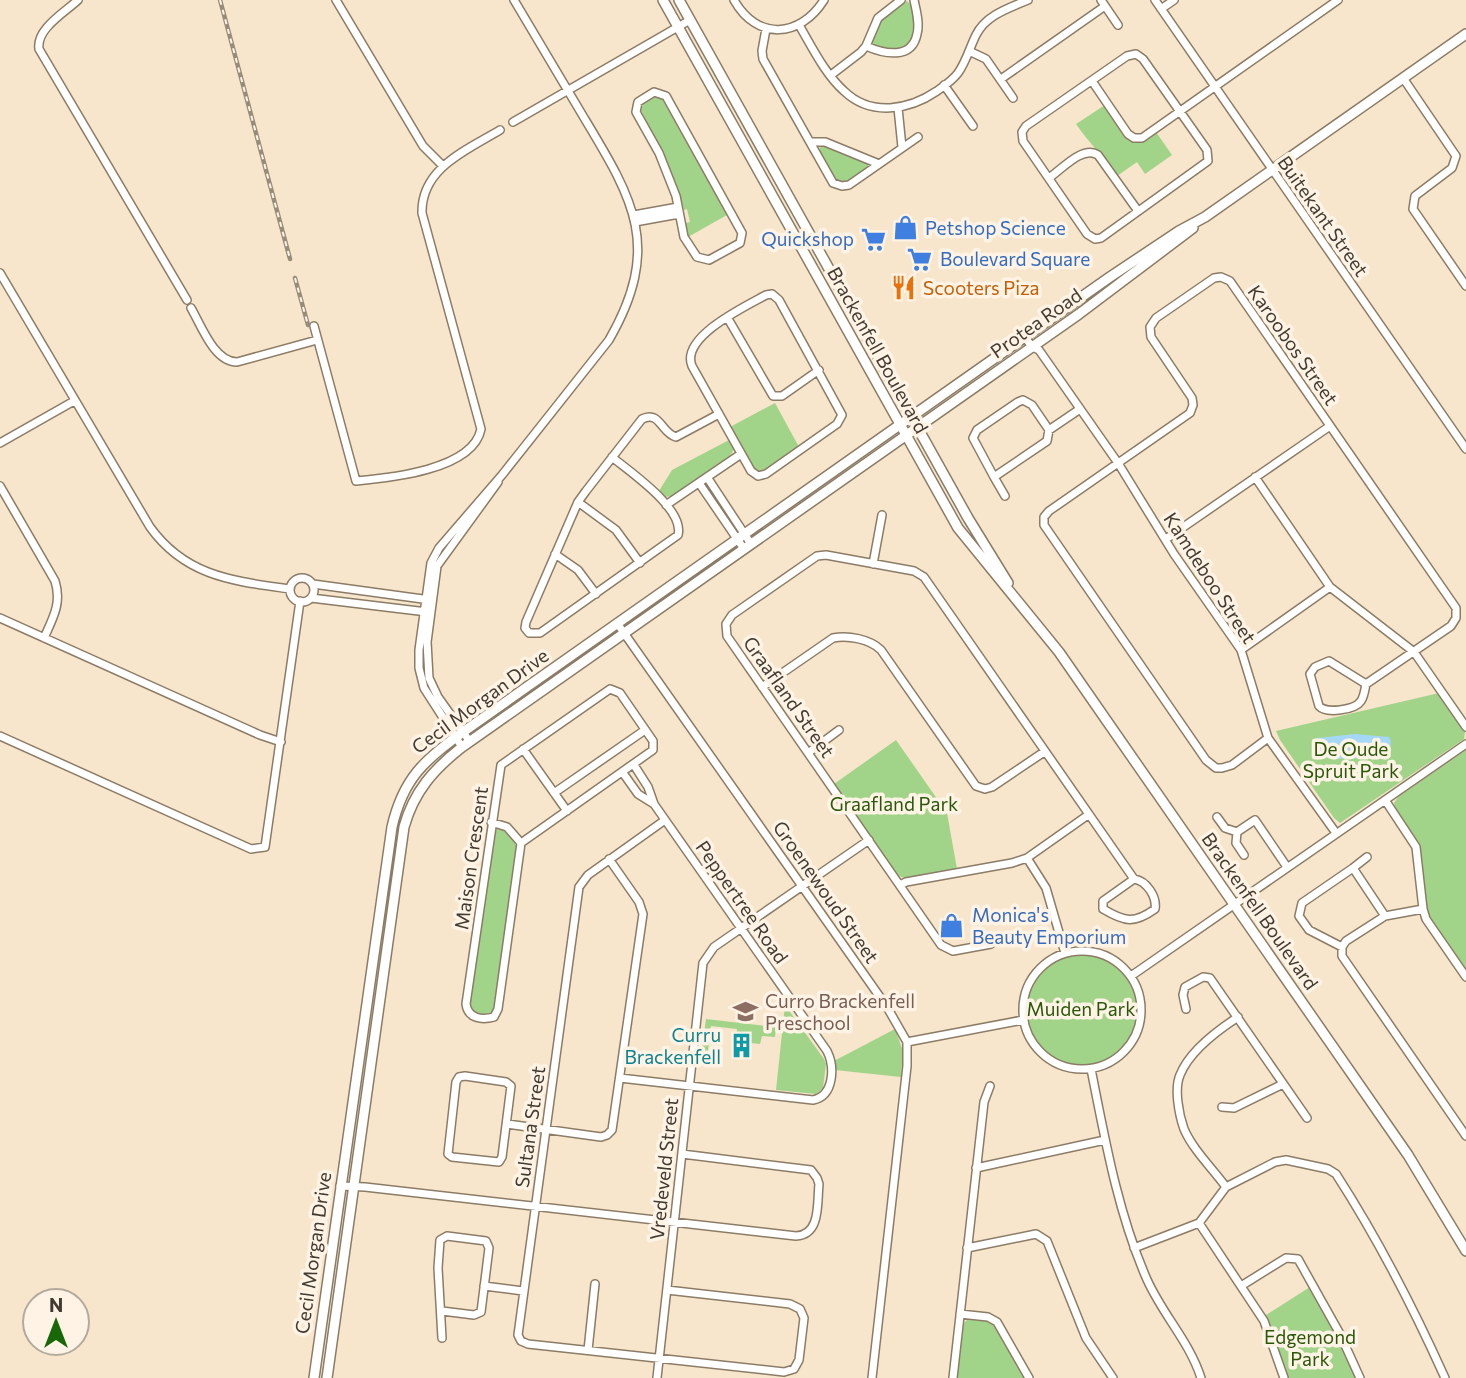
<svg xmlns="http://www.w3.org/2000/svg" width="1466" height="1378" viewBox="0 0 1466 1378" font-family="Commissioner,sans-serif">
  <rect width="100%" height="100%" fill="#f7e5cc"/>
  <path fill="#a1d489" d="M907,1l5,5c4,33 0,56 -40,39l-1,-4c8,-17 16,-34 36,-40z
    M655,97l7,2 65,116 -39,22 -3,-14 5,-1 -3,-13 -3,1c-9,-37 -27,-67 -43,-100l2,-6z
    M1105,105l29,36 11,-1 11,-8 16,23 -27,19 -8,-12 -20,14c-13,-19 -28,-33 -41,-52z
    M825,145l43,18v3l-22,17 -11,-3 -16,-29 1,-4z
    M775,403l24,44 -36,25 -8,-1 -25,-44z
    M729,440l5,9 -4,7 -57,40 -8,1 -6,-6 13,-21z
    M1439,693l26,39 -1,7 -124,84 -6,-5 -54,-78 -4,-9z
    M896,740l51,73 10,56 -52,9 -7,-2 -64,-92z
    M1466,750v221l-36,-52 -4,-12 -6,-61 -25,-38 -1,-5 4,-6z
    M498,828l9,3 10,16 -23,163 -3,4c-9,3 -19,1 -21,-9l24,-172z
    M1027 1010a55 55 0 1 1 110 0a55 55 0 1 1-110 0Z
    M785,1005l39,54 2,5 -3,24 -7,6 -40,-4z
    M706,1019l70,8 -1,10 -13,-1 -2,8 -24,-3 1,-12 -26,-3 -4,33 -6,-1z
    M895,1029l8,22 -2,26 -66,-7 -1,-9z
    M1310,1287l25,42 22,49h-69l-22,-63z
    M972,1319l15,2 8,4 30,53h-68l6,-54 4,-4z"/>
  <path fill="#a5d7f7" d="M1355,734l34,3 2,4 -1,11c-12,6 -66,11 -74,1 -3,-4 -2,-8 -2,-12l4,-3z"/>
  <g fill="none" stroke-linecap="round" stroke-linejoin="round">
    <defs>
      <path id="minor" d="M78,0c-14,13 -42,29 -39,49l148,251
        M336,0l87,146 20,20
        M734,0c23,41 66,38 90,0
        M1101,0l17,25
        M1155,0l311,449
        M1161,9l13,-9
        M799,25c13,22 26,49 45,66 27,26 65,19 93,0 7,-5 15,-10 21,-18 8,-11 12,-26 18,-38 10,-20 33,-27 52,-35
        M766,29l-4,22 1,8 70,124 9,3 7,-1 69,-48
        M866,46c18,8 46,14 51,-12 3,-11 -1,-24 -3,-34
        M969,51l17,8 27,39
        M1136,54l7,5 64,91 1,11 -107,77 -6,1 -8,-5 -64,-93 -1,-9 4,-6 101,-70z
        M831,75l30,-23 5,-6 12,-28 23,-18
        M1403,78l53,78 -4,12 -37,28 -2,13 53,77
        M1001,79l104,-73
        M1092,81l36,53 6,4h8l196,-138
        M944,85l29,41
        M654,92l12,4 76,137 -2,10 -31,17 -12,-3 -13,-20 -8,-41 -17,-43 -23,-41 2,-10z
        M898,108l4,39
        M513,122l177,-102
        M810,142h15l54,22
        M1049,178c13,-9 34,-33 49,-23l40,56
        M634,215l44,-8
        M635,222l44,-8
        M0,273l150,254c36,50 84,54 140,62
        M772,294l7,6 63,115 -5,9 -71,50 -8,2 -7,-5 -59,-105c-12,-29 54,-60 74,-71z
        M191,308c10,17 23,54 46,54l80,-22
        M727,317l46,79h9l37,-26
        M314,326l42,155c33,-3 117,-11 125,-52l-59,-216c-1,-45 45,-63 78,-83
        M1025,337l7,10 7,3 79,113 56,91 67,96 27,88 68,95
        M1049,430l-17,-25 -9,-5 -5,2 -41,28 -4,8 21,39 53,-36 2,-11 31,-21
        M0,443l74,-42
        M612,457c18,15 73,52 66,78l-138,98h-11l-4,-5 1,-6 52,-120 8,-11 56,-72c18,-9 19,14 34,18l43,-23
        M707,477l44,67
        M994,477l11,19
        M1255,477l75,110 84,65 52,75
        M699,483l45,66
        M0,486l55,95c7,22 -2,37 -11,57
        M578,502l38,28 24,33
        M666,505l75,-51
        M1166,539l164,-113
        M555,554l23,16 18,24
        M873,564l9,-49
        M290 590a12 12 0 1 1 24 0a12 12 0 1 1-24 0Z
        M313,584l117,16
        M311,598l116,14
        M0,618l260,117 21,7
        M617,623l270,384 20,35v24l-35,312
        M1241,650l89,-63
        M762,687l71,-49c15,-3 37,1 48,12l95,136 9,3 7,-2 52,-35
        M610,689l10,4 33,48v9l-132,93 -23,166 -4,8c-12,3 -26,2 -28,-13l35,-239z
        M0,736l251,113 14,-2 35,-246
        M1268,738l-36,27 -10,3h-6l-10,-8 -162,-235v-8l5,-6 141,-98 3,-8 -1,-7 -41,-61 -1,-10 6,-9 58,-40 7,-1 9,4 226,327v10l-5,8 -85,58c-1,5 -2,13 -5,17 -6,9 -35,13 -42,5l-9,-32 5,-7 14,-6 37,23
        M470,742l-32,-45 -9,-19 -2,-36 10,-76 61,-84
        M462,747l-38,-59 -5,-20v-18l12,-87 8,-15 63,-73 107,-135c54,-94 24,-141 -26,-224 -23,-39 -46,-77 -69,-116
        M523,749l44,62
        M808,753l31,-23
        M623,773l15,21 16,10
        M554,793l91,-63
        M1385,800l31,47 7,62 3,10 40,58
        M1217,817l8,11 12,4
        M665,820l-77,55 -9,12 -61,448 3,6 7,3 256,28 10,-3 5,-9 5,-42 -4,-9 -10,-5 -123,-14
        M491,822l16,5 14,16
        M1244,855l-8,-12 1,-11 18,-12 32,47
        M1027,858l19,30 19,65
        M1353,868l14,-11
        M900,885l6,-3 106,-19 15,-5 61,-43
        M1423,909l-38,7 -39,25 -4,6v9l124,180
        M991,944l-38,7 -12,-6 -214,-309 -1,-12 6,-9 85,-59 9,-1 88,16 10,6 210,302 -31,22v8c22,13 31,15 52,0 2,-12 -8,-28 -21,-30
        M1342,947l-33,-17 -10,-14 3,-13 51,-35 32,48
        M1023 1010a59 59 0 1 1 118 0a59 59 0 1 1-118 0Z
        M1131,976l335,-232
        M1186,1009l-3,-14 2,-8 18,-10 7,1 97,140
        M907,1042l116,-22
        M1091,1069c14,70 26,140 54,206 15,37 44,65 56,103
        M465,1076l41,6 5,4 -9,71 -3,5 -47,-5 -4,-3 8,-72 3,-5z
        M620,1078l193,22c21,-4 22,-33 14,-49l-173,-247 -6,-17 -14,-22
        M1222,1107l12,1 49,-24
        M507,1124l94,13 6,-2 5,-5 31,-216 -4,-12 -30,-43
        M976,1168l129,-28
        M340,1186l25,1 431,49c25,-1 21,-33 23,-52l-2,-6 -6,-8 -129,-16
        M1226,1187c-13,-18 -33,-37 -42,-58 -5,-14 -10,-40 -4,-54 9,-23 38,-45 58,-58
        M1199,1223l65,98 20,57
        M967,1248l69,-14 11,7 39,97 27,40
        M1134,1248l65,-25 27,-36 49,-25 11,-2 42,9 8,5c42,65 77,133 109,204
        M484,1286l39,5
        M1241,1286l45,-28 12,1 42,75 20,44
        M442,1311l32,4 7,-3 8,-64 -3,-7 -39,-5 -7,4 -2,28 4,70
        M960,1314l28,3 9,5 32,56
        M588,1350l7,-66
        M657,1378l46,-415 11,-16 155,-107
        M953,1378l31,-276 6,-16"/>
      <path id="tertiary" d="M663,0l295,528 101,124 349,503 58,96
        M679,0l289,518 40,65
        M314,1378l78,-551c11,-48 32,-67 71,-95l647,-455 69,-46 26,-14 261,-183
        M327,1378l77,-551c10,-36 30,-58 58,-80l617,-433 114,-86"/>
    </defs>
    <use href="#minor" stroke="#8c7c66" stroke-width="10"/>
    <use href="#tertiary" stroke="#8c7c66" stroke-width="12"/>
    <use href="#minor" stroke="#fff" stroke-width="7"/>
    <use href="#tertiary" stroke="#fff" stroke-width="9"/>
    <defs>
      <path id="rail" d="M220,0l70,259
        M295,278l13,47"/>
    </defs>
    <use href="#rail" stroke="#978b7a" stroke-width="4.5"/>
    <use href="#rail" stroke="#fef3e4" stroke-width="2" stroke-dasharray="5" stroke-linecap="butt"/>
  </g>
  <defs>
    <symbol id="shop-bare" viewBox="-9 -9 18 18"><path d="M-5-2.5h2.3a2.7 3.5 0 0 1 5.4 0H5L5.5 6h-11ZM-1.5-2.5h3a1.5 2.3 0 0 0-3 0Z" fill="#3f7fe0" stroke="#fef3e4" stroke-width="2.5" paint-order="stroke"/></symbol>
    <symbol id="supermarket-bare" viewBox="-9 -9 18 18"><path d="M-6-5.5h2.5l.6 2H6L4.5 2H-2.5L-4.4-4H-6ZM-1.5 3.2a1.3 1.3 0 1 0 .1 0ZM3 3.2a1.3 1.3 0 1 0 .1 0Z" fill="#3f7fe0" stroke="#fef3e4" stroke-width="2.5" paint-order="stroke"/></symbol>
    <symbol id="restaurant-bare" viewBox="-9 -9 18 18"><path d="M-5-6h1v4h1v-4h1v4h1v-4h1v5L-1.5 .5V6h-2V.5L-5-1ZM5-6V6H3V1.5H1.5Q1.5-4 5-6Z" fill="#e8710a" stroke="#fef3e4" stroke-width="2.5" paint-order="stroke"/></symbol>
    <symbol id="school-bare" viewBox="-9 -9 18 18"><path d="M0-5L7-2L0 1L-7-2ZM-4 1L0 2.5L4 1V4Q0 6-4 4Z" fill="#8d6e63" stroke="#fef3e4" stroke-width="2.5" paint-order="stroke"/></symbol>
    <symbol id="building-bare" viewBox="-9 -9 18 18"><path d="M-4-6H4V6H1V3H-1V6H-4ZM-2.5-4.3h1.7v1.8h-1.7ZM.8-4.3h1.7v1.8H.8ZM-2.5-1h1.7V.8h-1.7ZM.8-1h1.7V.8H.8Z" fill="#0f9aa8" stroke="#fef3e4" stroke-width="2.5" paint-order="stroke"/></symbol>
  </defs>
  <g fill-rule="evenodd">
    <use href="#shop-bare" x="888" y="210" width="35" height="35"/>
    <use href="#supermarket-bare" x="856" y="222" width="35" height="35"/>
    <use href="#supermarket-bare" x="902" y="242" width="35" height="35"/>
    <use href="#restaurant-bare" x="886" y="270" width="35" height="35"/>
    <use href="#shop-bare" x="934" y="908" width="35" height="35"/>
    <use href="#school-bare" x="728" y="994" width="35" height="35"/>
    <use href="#building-bare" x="724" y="1028" width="35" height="35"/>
  </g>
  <g text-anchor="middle" stroke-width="7" stroke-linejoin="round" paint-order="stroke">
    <g font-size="19" fill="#423b31" stroke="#fef3e4">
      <text transform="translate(1323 216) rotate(55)" y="7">Buitekant Street</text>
      <text transform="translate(1036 323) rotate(-35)" y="7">Protea Road</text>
      <text transform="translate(1293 345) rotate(55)" y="7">Karoobos Street</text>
      <text transform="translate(878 350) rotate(61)" y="7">Brackenfell Boulevard</text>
      <text transform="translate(1210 578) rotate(57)" y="7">Kamdeboo Street</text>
      <text transform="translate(789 697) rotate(55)" y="7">Graafland Street</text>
      <text transform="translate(480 701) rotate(-36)" y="7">Cecil Morgan Drive</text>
      <text transform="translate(471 858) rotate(-82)" y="7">Maison Crescent</text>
      <text transform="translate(826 892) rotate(55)" y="7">Groenewoud Street</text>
      <text transform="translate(742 902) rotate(55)" y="7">Peppertree Road</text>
      <text transform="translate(1260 911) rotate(55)" y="7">Brackenfell Boulevard</text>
      <text transform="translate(530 1127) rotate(-82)" y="7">Sultana Street</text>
      <text transform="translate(664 1169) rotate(-84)" y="7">Vredeveld Street</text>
      <text transform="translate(313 1253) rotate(-82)" y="7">Cecil Morgan Drive</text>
    </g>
    <g font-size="19" fill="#366cbe" stroke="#fef3e4" text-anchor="start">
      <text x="925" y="235">Petshop Science</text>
      <text x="854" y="246" text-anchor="end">Quickshop</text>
      <text x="940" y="266">Boulevard Square</text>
      <text x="972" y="922">Monica's<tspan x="972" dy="22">Beauty Emporium</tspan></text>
    </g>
    <g font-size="19" fill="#c56008" stroke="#fef3e4" text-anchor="start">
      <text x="923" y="295">Scooters Piza</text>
    </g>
    <g font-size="19" fill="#2a580a" stroke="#fef3e4">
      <text x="1351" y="756">De Oude<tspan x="1351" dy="22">Spruit Park</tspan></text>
      <text x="894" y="811">Graafland Park</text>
      <text x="1081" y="1016">Muiden Park</text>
      <text x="1310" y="1344">Edgemond<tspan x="1310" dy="22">Park</tspan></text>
    </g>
    <g font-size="19" fill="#785e54" stroke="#fef3e4" text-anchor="start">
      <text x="765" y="1008">Curro Brackenfell<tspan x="765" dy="22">Preschool</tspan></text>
    </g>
    <g font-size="19" fill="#0d838f" stroke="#fef3e4" text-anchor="end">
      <text x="721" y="1042">Curru<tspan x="721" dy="22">Brackenfell</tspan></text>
    </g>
  </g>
  <g transform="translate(56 1322)"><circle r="33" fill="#fef3e4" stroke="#b3a99c" stroke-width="2"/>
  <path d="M0-5L12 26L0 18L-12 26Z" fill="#186807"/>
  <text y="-10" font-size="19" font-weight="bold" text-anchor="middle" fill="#423b31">N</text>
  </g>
</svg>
